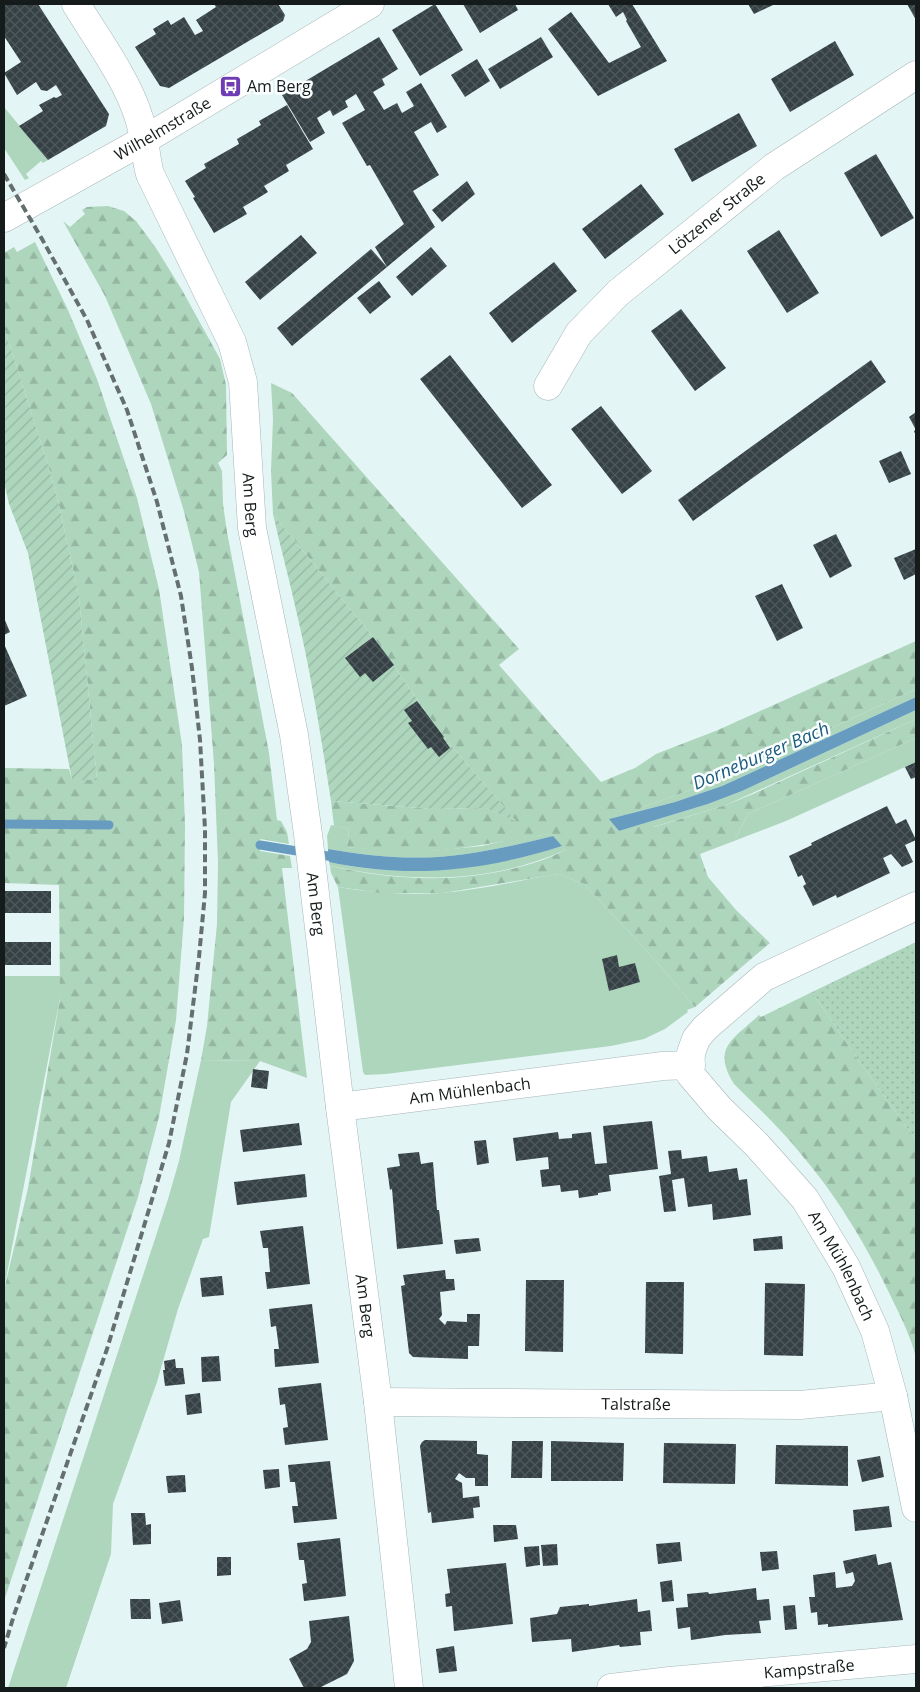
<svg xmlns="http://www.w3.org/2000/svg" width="920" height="1692" viewBox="0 0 920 1692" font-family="'Open Sans',sans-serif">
  <defs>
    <pattern id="forest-firs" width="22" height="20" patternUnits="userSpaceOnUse" patternTransform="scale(1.25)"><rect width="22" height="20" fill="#aed6bd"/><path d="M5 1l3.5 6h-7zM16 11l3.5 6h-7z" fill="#95b7a2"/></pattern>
    <pattern id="park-dots" width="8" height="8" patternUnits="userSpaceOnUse" patternTransform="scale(1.25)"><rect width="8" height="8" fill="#aed6bd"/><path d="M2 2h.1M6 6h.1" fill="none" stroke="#95b7a2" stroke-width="1.8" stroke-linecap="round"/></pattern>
    <pattern id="garden-furrows" width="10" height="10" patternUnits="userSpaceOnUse" patternTransform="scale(1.25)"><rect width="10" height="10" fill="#aed6bd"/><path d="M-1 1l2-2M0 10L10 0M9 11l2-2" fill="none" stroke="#95b7a2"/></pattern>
    <pattern id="building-cross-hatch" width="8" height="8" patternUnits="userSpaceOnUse" patternTransform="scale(1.25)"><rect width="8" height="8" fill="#354145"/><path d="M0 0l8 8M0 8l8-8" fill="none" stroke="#4f595d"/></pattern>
  </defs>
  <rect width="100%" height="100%" fill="#e4f5f5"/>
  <path fill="#aed6bd" d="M4,107l44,53 -5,3 -2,-2 -15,13 3,4 -4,2 -21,-32z
    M916,689v8l-194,89 -47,16 -66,17 31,-9v-2l76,-27z
    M916,710v9l-190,86 -73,22 -34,4 89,-27 34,-13z
    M916,738v24l-130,59 -52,20 14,-27z
    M331,825l18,4 -2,18 54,4h29l52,-5 30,-7 39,-5 2,2c-29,7 -57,14 -87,18 -46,7 -92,3 -138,-5l-1,-13z
    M562,846l3,4c-75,34 -156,33 -235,16l-1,-4c79,17 156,8 233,-16z
    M559,874l25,10 63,67 48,56 -8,3 1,2 -23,17 -21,10 -33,7 -225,28 -21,1 -2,-3 -25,-185c34,6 69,8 103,6 40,-3 79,-13 118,-19z
    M4,976h56v22l-56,291z
    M201,1060l59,1 -29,41 -22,135 -6,2 -25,70 -21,73 -44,122 -2,50 -45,134h-58l160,-489 11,-38z"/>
  <path fill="url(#forest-firs)" d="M108,206l16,5 12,10 20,27 26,42 38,69 6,26 1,70 -9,8 4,8 1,33 4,28 42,221 8,67 4,1 6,11 2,12 -29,-5v12l30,5 2,12h-10l25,210 -47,-17 -59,-1 6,-34 10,-102 1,-62 -4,-98 -15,-192 -16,-64 -32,-104 -46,-108 -42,-75 7,6 15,-13 -3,-4 5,-3z
    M35,242l33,68 29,69 40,119 22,91 23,156 3,80 -1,93 -8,102 -17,97 -21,80 -134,404v-311l24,-102 32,-190 -1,-113 -55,-2v-115l65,1 3,11h25l-18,-183 -20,-92 -11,-40 -44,-138v-74l10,-6 3,5z
    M271,383l21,10 227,256 -20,16 102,117 34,-14 21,-14 62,-24 198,-89v48l-200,92 -76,27 1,2 -31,9 9,12 32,-7 3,3 72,-22 27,-11 163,-75v19l-168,76 -14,27 -34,13 8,23 28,33 34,33 -75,64 -48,-56 -63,-67 -25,-10 -116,19h-62l-43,-6 -7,-14 -1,-7c62,14 126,18 189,1 16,-4 31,-9 46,-17l-14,-16c-40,5 -79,14 -119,17 -28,2 -57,-1 -85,-4l2,-18 -15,-3 -3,-25 102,8 53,-1 30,13 -72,-84 -71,-100 -100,-123 -2,-43 2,-52z
    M812,992l49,72 55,76v217c-5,-19 -14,-38 -23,-56 -25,-53 -55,-104 -93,-148 -20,-25 -44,-47 -66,-69 -23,-37 0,-45 25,-69l2,2z"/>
  <path fill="url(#park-dots)" d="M916,942v198l-55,-76 -49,-72z"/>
  <path fill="url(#garden-furrows)" d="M4,327l44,138 11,40 20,92 18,183h-25l-44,-227 -19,-49 -5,-22z
    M273,514l100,123 71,100 73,85 -31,-14 -53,1 -102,-8c-10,-64 -20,-128 -35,-191 -7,-32 -16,-64 -23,-96z"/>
  <path fill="#679cc0" d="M916,697v13l-174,81 -34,13 -89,27 -10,-12 66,-17 47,-16z
    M553,836l9,10c-78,25 -153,33 -233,16l-1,-13c46,8 92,12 138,5 30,-4 58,-11 87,-18z"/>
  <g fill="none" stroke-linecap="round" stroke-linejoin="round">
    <path stroke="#679cc0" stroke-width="9" d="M4,824l105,1
      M260,845l80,13"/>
  </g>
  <path fill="url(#building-cross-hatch)" d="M4,4h34l71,110 -3,12 -58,34 -29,-34 24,-15 -4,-6 15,-8 2,1 6,-3 -6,-10 -9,6 -6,-1 -5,-8 -19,13 -13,-22 17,-11 -17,-26z
    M214,4h64l7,11 -2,6 -114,67 -9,-2 -25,-39 21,-13 -3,-5 15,-9 3,5 13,-8 11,18 8,-4 -7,-11 20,-13z
    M435,4l28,46 -43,26 -28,-46z
    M463,4h52l3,6 -38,23z
    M608,4h24l35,57 -69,35 -50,-67 23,-17 38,51 32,-16 -15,-26 1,-1 -4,-8 -7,5z
    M748,4h27l-21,10z
    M907,4h9v16z
    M379,37l19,32 -16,10 3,6 -12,7 11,18 13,-7 5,10 12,-7 -8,-14 15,-9 26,44 -10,6 -6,-11 -17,10 25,43 -26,16 22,36 -48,40 -12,-20 29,-23 -34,-59 -3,1 -25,-43 23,-13 -9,-16 -11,7 3,6 -15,9 -3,-6 -13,8 8,15 -15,9 -28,-47z
    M541,37l12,20 -53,32 -12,-20z
    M835,41l19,34 -64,37 -19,-33z
    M477,59l13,22 -25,16 -14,-22z
    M287,105l26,44 -27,16 3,6 -25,15 4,6 -25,15 4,7 -33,19 -21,-35 2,-1 -10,-16 21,-13 -2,-4 35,-20 -2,-5 24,-14 -2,-4z
    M739,113l18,33 -65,36 -18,-33z
    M876,154l38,64 -33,19 -37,-64z
    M467,181l8,13 -33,28 -10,-12z
    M641,184l23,30 -59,45 -23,-30z
    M779,230l40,63 -32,20 -40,-62z
    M301,235l16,18 -57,47 -15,-18z
    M431,247l16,19 -35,30 -16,-19z
    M371,249l16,18 -95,79 -15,-18z
    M554,262l23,29 -65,52 -23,-30z
    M379,281l12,16 -21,17 -13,-16z
    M681,309l45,59 -31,23 -44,-60z
    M450,355l102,130 -30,23 -102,-129z
    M871,360l15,22 -193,139 -15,-21z
    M601,406l51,65 -30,23 -51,-65z
    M916,412v24l-2,-5 2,-1 -7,-13z
    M901,451l10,23 -22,9 -10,-22z
    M836,534l16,32 -22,12 -17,-33z
    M916,549v25l-12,6 -10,-22z
    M782,584l21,44 -26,13 -22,-45z
    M4,618l6,14 -6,3z
    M373,637l21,28 -21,17 -8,-9 -5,4 -15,-19z
    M4,644l23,52 -23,10z
    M417,701l27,36 -1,1 7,10 -11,9 -8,-10 -3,2 -20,-26 4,-2 -8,-11z
    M916,762v15l-5,2 -6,-12z
    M887,806l9,18 10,-5 10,21 -11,5 8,17 -11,5 -11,-13 -8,4 7,15 -53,25 -1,-3 -23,11 -10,-20 3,-2 -4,-9 -4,2 -9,-21 23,-11 -1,-2z
    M4,891h47v22h-47z
    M4,942h47v23h-47z
    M617,955l2,12 16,-4 5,19 -31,9 -7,-32z
    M253,1069l16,2 -2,18 -16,-2z
    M652,1121l6,48 -49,6 2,16 -13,2v2l-19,3 -1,-8 -17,2 -1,-7 -18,2 -2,-17 9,-1 -1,-12 -32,4 -3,-23 45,-6 1,7 13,-1v-4l19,-2 4,32 12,-1 -4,-37z
    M299,1123l3,22 -59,7 -3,-22z
    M486,1140l3,23 -12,2 -3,-24z
    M681,1150l1,9 25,-3 2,16 28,-4 2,12 8,-1 4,36 -38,5 -1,-16 -24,3 -4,-29 -12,2 4,31 -12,1 -5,-36 12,-2 -3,-23z
    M419,1152l2,12 12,-2 4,48h2l4,34 -46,5 -5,-60 -2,1 -3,-22 13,-2 -2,-12z
    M305,1174l2,23 -70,8 -3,-23z
    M303,1226l7,58 -43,5 -2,-17h5l-2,-24h-5l-3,-17z
    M782,1236l1,13 -29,2 -1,-12z
    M479,1238l2,13 -25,3 -2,-14z
    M445,1270l1,9h8l1,11 -15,2 2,23 -3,4 6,6 2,-4 20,1v-8h13l-1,32h-11v13l-55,-2 -4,-4 -8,-67 4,-1 -2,-10z
    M222,1276l2,19 -22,2 -2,-19z
    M526,1280h38l-1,72 -38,-1z
    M646,1282h38l-1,72 -38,-1z
    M765,1283l40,1 -2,72 -39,-1z
    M312,1304l7,59 -44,4 -1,-18h5l-3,-23 -5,1 -2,-18z
    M219,1356l2,25 -19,1 -1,-25z
    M175,1359l1,9h7l2,16 -20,2 -2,-16h2l-1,-9z
    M321,1383l7,57 -43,5 -2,-17 5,-1 -3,-23 -5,1 -2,-17z
    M200,1393l2,20 -15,2 -2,-20z
    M425,1440l52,1v13l11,1v31h-13v-8h-9l-7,-5 -4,6 7,4 1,15 16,-2 1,11 -7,1 1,10 -42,5 -1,-11 -3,1 -8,-67 2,-4z
    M512,1441h31l-1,37h-31z
    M551,1441l73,2 -1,38h-72z
    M664,1443l72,1 -1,40 -72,-1z
    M776,1445l72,1v40l-73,-2z
    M880,1456l4,21 -22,5 -5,-22z
    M330,1461l7,58 -43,4 -2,-17h6l-3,-24h-5l-2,-17z
    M279,1469l1,18 -15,2 -2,-19z
    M185,1475l1,17 -18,1 -2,-17z
    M889,1506l3,21 -37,4 -2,-21z
    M131,1513h14l1,12 5,-1v20l-18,1z
    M493,1525h23l2,14 -24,3z
    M340,1538l6,58 -42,5 -2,-17 5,-1 -3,-23h-5l-2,-17z
    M680,1542l2,19 -24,3 -2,-20z
    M557,1544l1,21 -15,1 -2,-21z
    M539,1546l1,19 -14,2 -2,-20z
    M777,1551l2,18 -17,2 -2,-19z
    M876,1554l2,11 13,-3 12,58 -75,7v-3l-10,1 -1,-13 -6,1 -2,-16h6l-2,-22 22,-3 1,16 16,-2 3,-5 -2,-9 -7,2 -3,-13z
    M217,1557h14v18l-14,1z
    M506,1563l7,61 -59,7 -2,-25 -6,1 -1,-13 5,-1 -3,-24z
    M672,1580l2,21 -12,1 -2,-20z
    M756,1588l1,12 12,-1 2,21 -12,1 2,12 -36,2 -34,5 -1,-13 -12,2 -2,-21 12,-1 -1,-13 21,-2 1,2z
    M130,1599h20l1,20h-20z
    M637,1599l1,13 12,-2 2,21 -12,1 1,13 -21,2 -1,-2 -47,7 -1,-13 -39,3 -2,-24 27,-4 3,-7 29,-3v2l13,-2z
    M180,1600l3,21 -21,3 -3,-21z
    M795,1605l2,24 -12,1 -2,-24z
    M349,1616l5,45 -7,13 -28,14h-15l-15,-29 18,-10 4,-7 -2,-21z
    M454,1646l3,25 -18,2 -3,-24z"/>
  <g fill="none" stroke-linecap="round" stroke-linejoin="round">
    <defs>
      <g id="minor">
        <path id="s1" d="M76,4c21,35 51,75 63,114 6,18 6,38 11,56l82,168 11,40 9,146 42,207 14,99 32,273 38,295 31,286"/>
        <path id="s2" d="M548,386l31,-53 39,-40 156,-126 142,-92"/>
        <path id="s3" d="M916,906l-152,71 -59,51 -9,11 -5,14 -1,21 29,34 38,37 48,54 41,68 29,64 18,65 23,112"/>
        <path id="s4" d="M340,1107l323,-41 28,-1"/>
        <path id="s5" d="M378,1402l422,3 93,-9"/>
        <path id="s6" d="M611,1688l59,-7 246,-22"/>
      </g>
      <g id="tertiary">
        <path id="s7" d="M4,218l140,-78 226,-136"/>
      </g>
    </defs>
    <use href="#minor" stroke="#a7b6b7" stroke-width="29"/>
    <use href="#tertiary" stroke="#a7b6b7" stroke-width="29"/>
    <use href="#minor" stroke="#fff" stroke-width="28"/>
    <use href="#tertiary" stroke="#fff" stroke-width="28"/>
    <path stroke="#656f6f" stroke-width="4" stroke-dasharray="8 4" stroke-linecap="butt" d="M4,174l38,65 45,81 40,90 30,92 24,94 11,72 8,72 5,89v64l-6,64 -12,97 -18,89 -62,206 -93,266 -10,33"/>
  </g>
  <defs>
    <symbol id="bus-square" viewBox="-11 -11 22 22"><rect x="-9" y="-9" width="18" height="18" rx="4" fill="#703cb3" stroke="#fcffff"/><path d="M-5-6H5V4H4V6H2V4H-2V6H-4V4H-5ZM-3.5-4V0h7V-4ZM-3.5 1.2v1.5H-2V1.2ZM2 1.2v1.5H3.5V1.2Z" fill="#fff"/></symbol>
  </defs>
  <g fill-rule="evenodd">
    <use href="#bus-square" x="218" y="74" width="25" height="25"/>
  </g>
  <g text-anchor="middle" stroke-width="5" stroke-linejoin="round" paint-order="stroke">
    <g font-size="16" fill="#151b1b" stroke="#fcffff" text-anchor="start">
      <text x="247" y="92">Am Berg</text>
    </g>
    <g font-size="16" fill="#151b1b" stroke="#fcffff">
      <text dy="6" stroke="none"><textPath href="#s7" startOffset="182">Wilhelmstraße</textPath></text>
      <text dy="6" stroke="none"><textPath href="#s2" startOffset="244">Lötzener Straße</textPath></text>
      <text dy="6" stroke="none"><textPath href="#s1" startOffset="539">Am Berg</textPath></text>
      <text dy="6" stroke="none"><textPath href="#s1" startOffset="944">Am Berg</textPath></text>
      <text dy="6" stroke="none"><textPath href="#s4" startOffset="131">Am Mühlenbach</textPath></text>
      <text dy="6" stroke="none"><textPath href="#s3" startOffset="542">Am Mühlenbach</textPath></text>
      <text dy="6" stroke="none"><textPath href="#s1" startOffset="1349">Am Berg</textPath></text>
      <text dy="6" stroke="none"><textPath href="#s5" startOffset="258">Talstraße</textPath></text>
      <text dy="6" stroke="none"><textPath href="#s6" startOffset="199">Kampstraße</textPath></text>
    </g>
    <g font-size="18" font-style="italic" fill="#1c5a7f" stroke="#fcffff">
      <text transform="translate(761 756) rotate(-23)" y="6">Dorneburger Bach</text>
    </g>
  </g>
  <rect width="920" height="1692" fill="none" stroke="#151b1b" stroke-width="10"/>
</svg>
